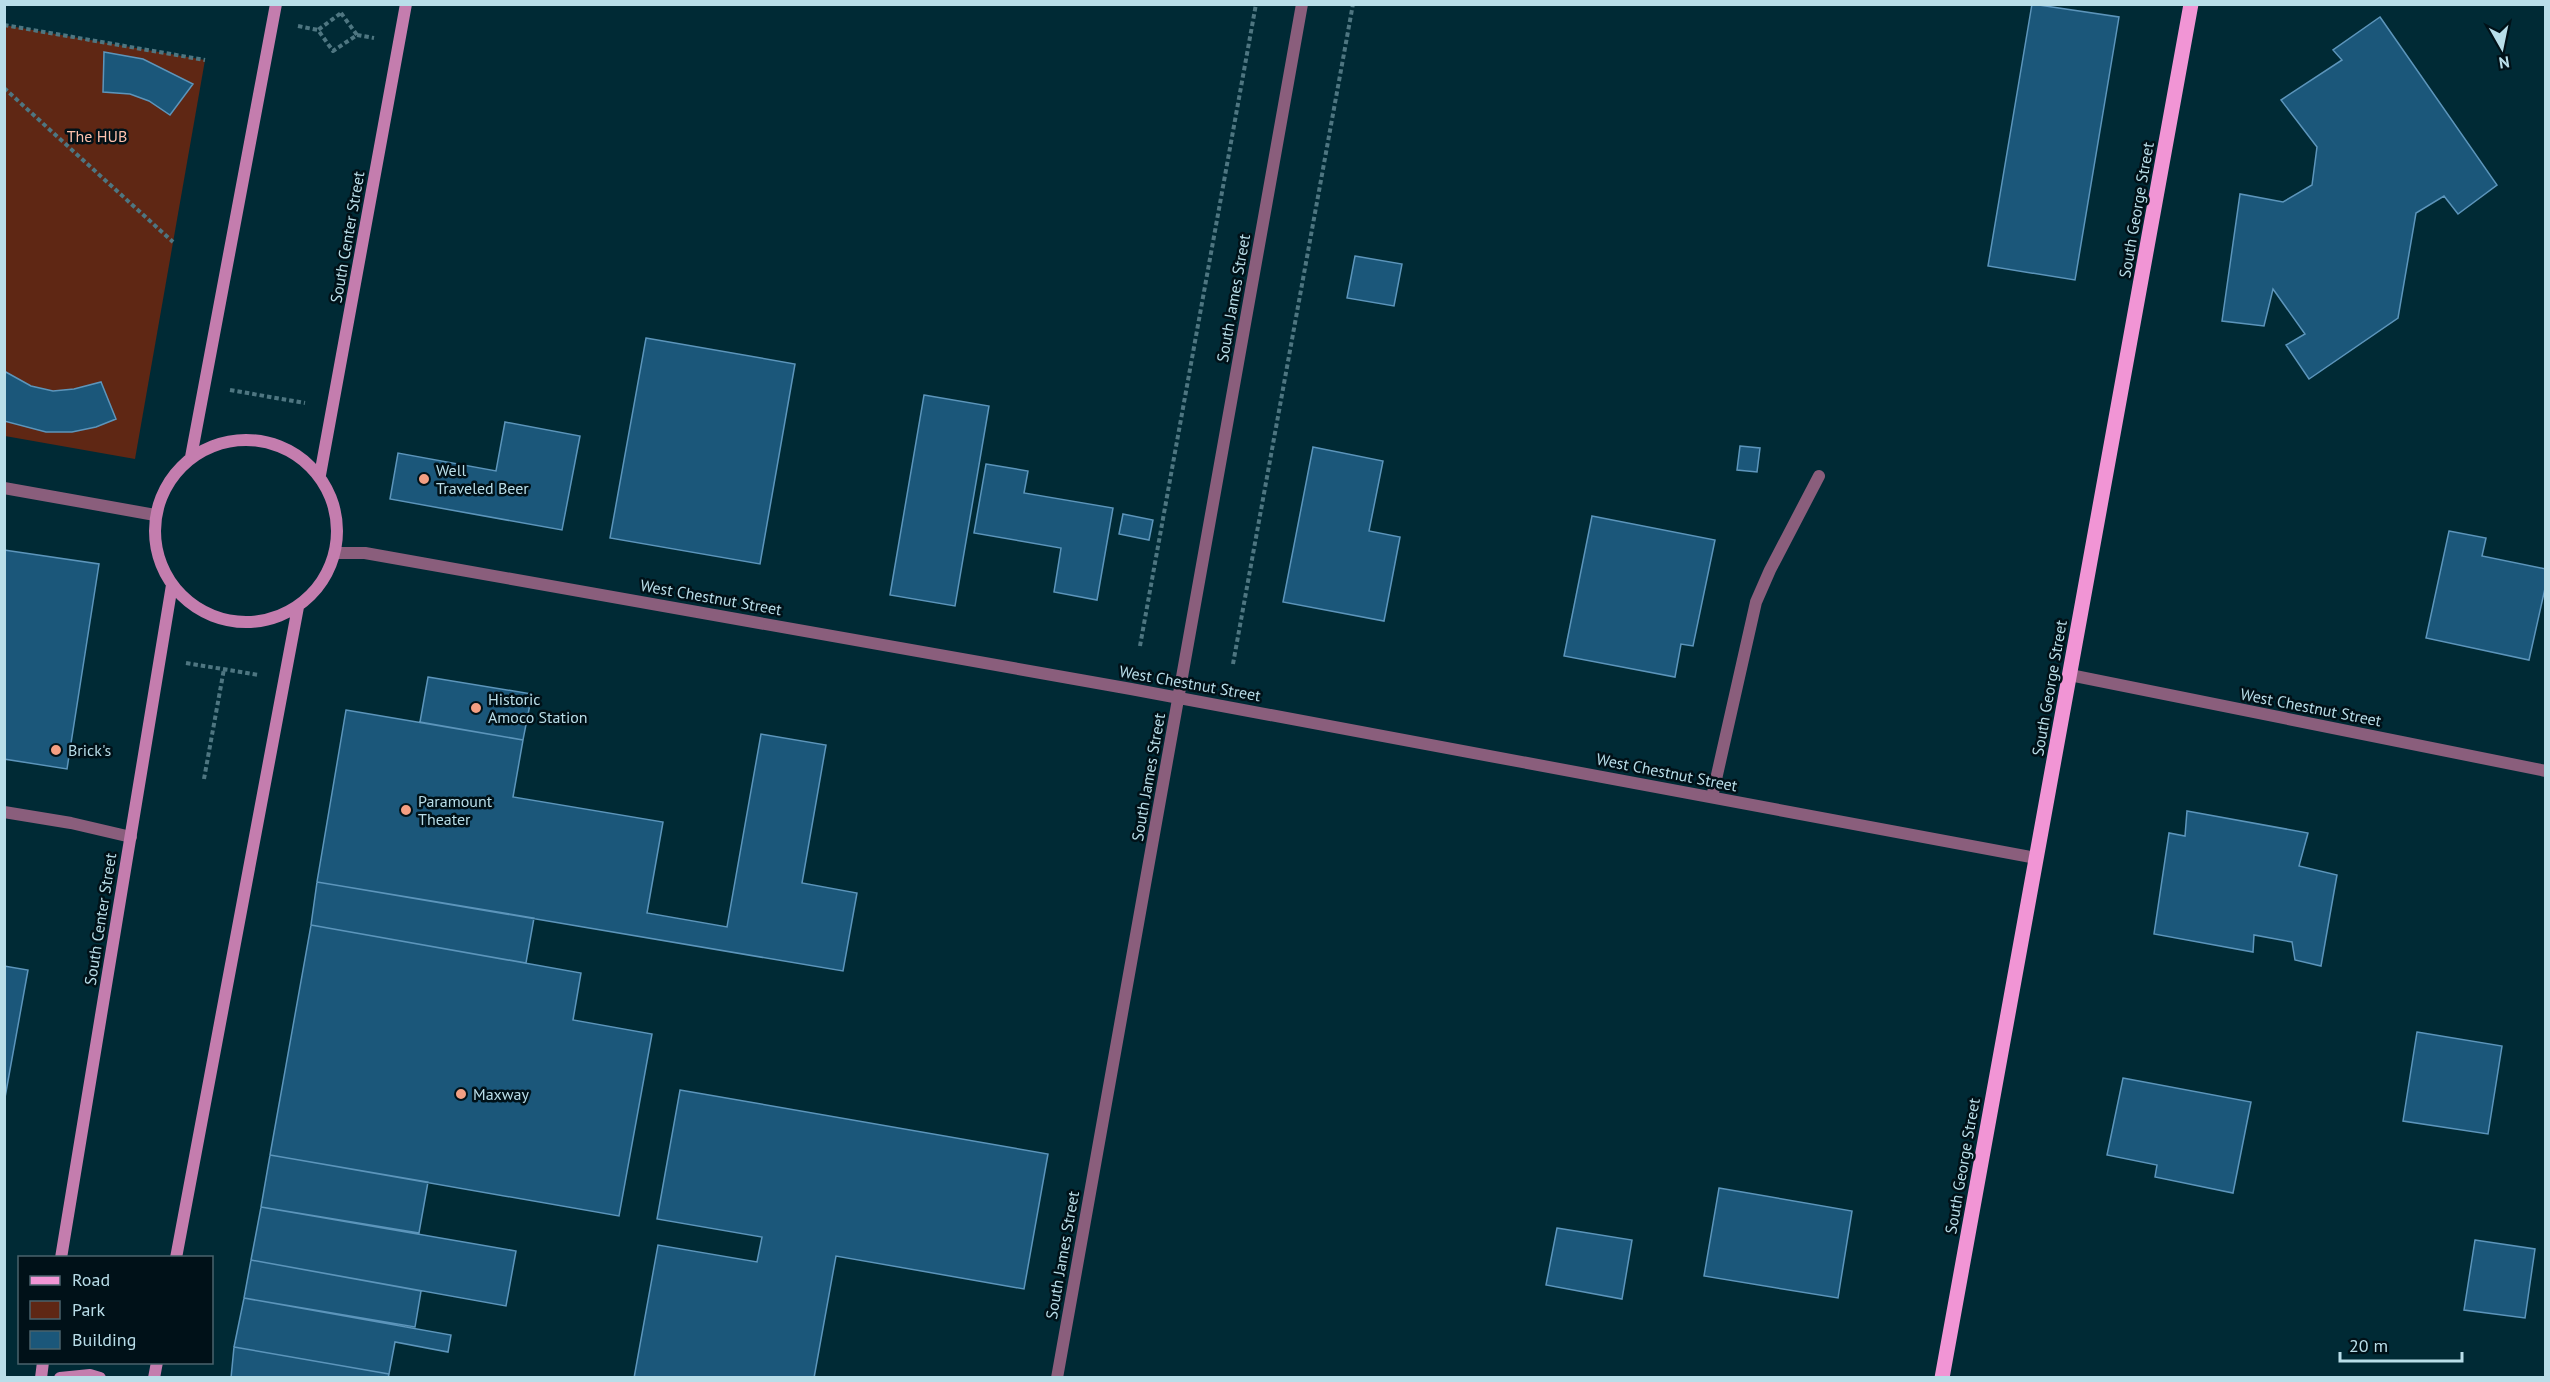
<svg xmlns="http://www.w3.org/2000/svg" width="2550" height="1382" viewBox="0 0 2550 1382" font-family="'PT Sans',sans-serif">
  <rect width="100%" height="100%" fill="#002a35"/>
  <path fill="#5f2714" d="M4,25l201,35 -70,399 -130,-23z"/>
  <path fill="#1b577a" stroke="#5c95bb" stroke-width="1.5" d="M2032,4l87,13 -44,263 -87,-14z
    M2380,17l117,168 -39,29 -14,-18 -28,17 -18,105 -89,61 -23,-34 19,-11 -32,-45 -9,37 -42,-5 18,-127 43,8 29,-17 5,-38 -36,-47 61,-40 -9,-10z
    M104,52l39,7 50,25 -23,31 -21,-14 -19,-7 -27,-2z
    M1355,256l47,8 -8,42 -47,-8z
    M646,338l149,26 -35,200 -150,-26z
    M4,371l27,15 22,5 21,-2 27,-7 15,37 -20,8 -24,5h-26l-42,-11z
    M924,395l65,11 -34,200 -65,-11z
    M505,422l75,14 -18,94 -172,-31 8,-46 98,18z
    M1740,446l20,2 -3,24 -20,-2z
    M1313,447l70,14 -14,70 31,6 -16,84 -101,-19z
    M986,464l42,7 -4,22 89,15 -16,92 -43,-8 7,-44 -87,-15z
    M1123,514l30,6 -4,20 -30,-6z
    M1592,516l123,24 -22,106 -12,-2 -6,33 -111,-21z
    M2449,531l37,7 -4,18 64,13v15l-17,76 -103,-22z
    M4,550l95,14 -32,205 -63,-10z
    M428,677l104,17 -9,46 -103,-18z
    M346,710l177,30 -10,57 150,25 -16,91 80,14 34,-193 65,11 -24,138 55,10 -14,78 -526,-89z
    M2187,811l121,22 -9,33 38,9 -16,91 -26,-6 -3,-18 -38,-7 -1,17 -99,-18 15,-101 16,3z
    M317,882l217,36 -8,45 -215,-38z
    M311,925l270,48 -8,47 79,14 -33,182 -349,-61z
    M4,966l24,4 -24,133z
    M2417,1032l85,14 -14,88 -85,-13z
    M2123,1078l128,24 -18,91 -78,-16 2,-12 -50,-10z
    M680,1090l368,64 -24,135 -188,-33 -22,122h-180l24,-133 99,17 5,-25 -105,-18z
    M270,1155l158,27 -9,51 -158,-26z
    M1719,1188l133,23 -14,87 -134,-22z
    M261,1207l255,44 -10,55 -255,-46z
    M1557,1228l75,12 -10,59 -76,-14z
    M2475,1240l60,9 -10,69 -61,-8z
    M251,1260l170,31 -6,36 -171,-29z
    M244,1298l207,37 -3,17 -53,-10 -6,32 -155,-27z
    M234,1347l155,27 -1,4h-157z"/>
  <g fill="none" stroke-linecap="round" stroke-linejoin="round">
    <path stroke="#4e7681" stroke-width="4" stroke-dasharray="4.5 3" stroke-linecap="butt" d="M341,13l16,22 -24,16 -15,-21z
      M4,25l201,35
      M298,26l20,4
      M357,35l17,3
      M4,88l169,154
      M230,390l75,13
      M1140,646l116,-642
      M186,663l73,12
      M1233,664l120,-660
      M204,779l20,-110"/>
    <path stroke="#8a5e7c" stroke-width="12" d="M1712,797l44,-195 14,-32 49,-94
      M4,812l67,11 60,14"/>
    <path stroke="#8a5e7c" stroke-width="12" d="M4,488l151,27
      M335,553h30l766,136 905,169
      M2070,675l476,96
      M1057,1378l245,-1374"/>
    <path stroke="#c47dae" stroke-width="12" d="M155 531a91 91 0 1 1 182 0a91 91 0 1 1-182 0Z
      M191,457l85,-453
      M320,475l86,-471
      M61,1258l111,-673
      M176,1258l122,-651
      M41,1378l2,-16
      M60,1378l30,-3 10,3
      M154,1378l3,-16"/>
    <path stroke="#f195d5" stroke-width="15" d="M1942,1378l249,-1374"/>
  </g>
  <g fill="#f39f83" stroke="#001118" stroke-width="2">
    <circle cx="424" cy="479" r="6"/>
    <circle cx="476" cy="708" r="6"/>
    <circle cx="56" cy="750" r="6"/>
    <circle cx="406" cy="810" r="6"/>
    <circle cx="461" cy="1094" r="6"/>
  </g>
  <g text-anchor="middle" stroke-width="5" stroke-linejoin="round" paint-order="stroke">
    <g font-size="16" fill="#fec1ad" stroke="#001118">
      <text x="97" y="142">The HUB</text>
    </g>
    <g font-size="16" fill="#b9dee9" stroke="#001118">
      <text transform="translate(2136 210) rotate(-80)" y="6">South George Street</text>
      <text transform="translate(347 237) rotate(-80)" y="6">South Center Street</text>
      <text transform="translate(1233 298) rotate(-80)" y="6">South James Street</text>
      <text transform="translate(711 597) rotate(10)" y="6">West Chestnut Street</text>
      <text transform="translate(1190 683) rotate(10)" y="6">West Chestnut Street</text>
      <text transform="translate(2049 688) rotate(-80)" y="6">South George Street</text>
      <text transform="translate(2311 707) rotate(11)" y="6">West Chestnut Street</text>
      <text transform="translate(1667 772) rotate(11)" y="6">West Chestnut Street</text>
      <text transform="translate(1148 777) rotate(-80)" y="6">South James Street</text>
      <text transform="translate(100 919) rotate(-81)" y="6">South Center Street</text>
      <text transform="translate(1962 1166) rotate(-80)" y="6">South George Street</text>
      <text transform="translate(1062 1255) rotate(-80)" y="6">South James Street</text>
    </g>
    <g font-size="16" fill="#b9dee9" stroke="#001118" text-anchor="start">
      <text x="436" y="476">Well<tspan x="436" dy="18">Traveled Beer</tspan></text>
      <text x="488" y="705">Historic<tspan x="488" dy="18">Amoco Station</tspan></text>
      <text x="68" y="756">Brick's</text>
      <text x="418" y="807">Paramount<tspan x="418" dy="18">Theater</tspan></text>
      <text x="473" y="1100">Maxway</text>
    </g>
  </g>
  <rect width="2550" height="1382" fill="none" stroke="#b9dee9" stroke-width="12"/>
  <rect x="18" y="1256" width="195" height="108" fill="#001118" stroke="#4a636c" stroke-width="1.5"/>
  <rect x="30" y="1276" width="30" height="9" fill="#f195d5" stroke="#4a636c" stroke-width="1.5"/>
  <text x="72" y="1286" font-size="18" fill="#b9dee9">Road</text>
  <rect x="30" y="1301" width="30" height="18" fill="#5f2714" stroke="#4a636c" stroke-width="1.5"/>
  <text x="72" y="1316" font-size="18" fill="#b9dee9">Park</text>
  <rect x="30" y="1331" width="30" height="18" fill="#1b577a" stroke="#4a636c" stroke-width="1.5"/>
  <text x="72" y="1346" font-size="18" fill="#b9dee9">Building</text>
  <g transform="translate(2502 48) rotate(171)" stroke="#001118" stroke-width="4.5" paint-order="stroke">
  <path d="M0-4.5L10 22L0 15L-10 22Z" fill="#b9dee9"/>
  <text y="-9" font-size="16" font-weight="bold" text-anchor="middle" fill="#b9dee9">N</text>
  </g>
  <path d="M2340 1352v9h122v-9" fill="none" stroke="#b9dee9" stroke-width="3"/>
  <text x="2349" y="1352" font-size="18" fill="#b9dee9" stroke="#001118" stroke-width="4.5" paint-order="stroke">20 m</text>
</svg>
